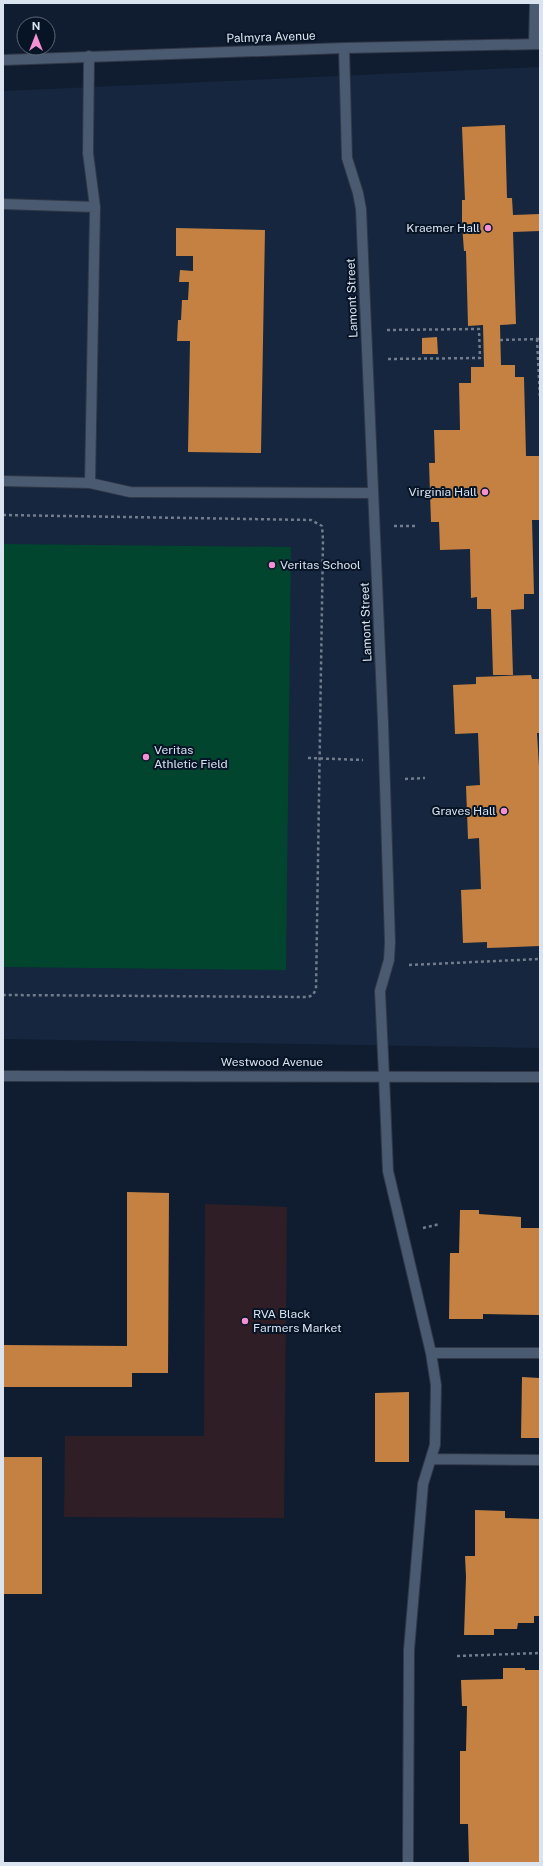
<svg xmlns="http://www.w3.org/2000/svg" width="543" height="1866" viewBox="0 0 543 1866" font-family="'Public Sans',sans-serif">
  <rect width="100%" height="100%" fill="#101d30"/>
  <path fill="#2f1e26" d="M205,1204l82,3 -3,311 -220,-1 1,-81h139z"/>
  <path fill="#15263e" d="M540,67v981l-537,-9v-948z"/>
  <path fill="#01452e" d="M3,544l288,3 -5,423 -283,-3z"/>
  <path fill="#c48141" d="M505,125l2,73h5l1,17 27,-1v17l-27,1 3,92 -16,1 1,40h14v12h9l2,79h14v64h-8l2,74h-10v15l-13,1 2,65h-20l-2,-66h-14v-12l-6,1 -1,-49 -30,1 -1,-28h-8l-2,-59h6l-1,-33h26l-1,-47h12v-16h13l-1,-42 -15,1 -2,-75h-2l-2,-27v-24h3l-3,-73z
    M176,228l89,2 -4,223 -73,-1 2,-111h-13l1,-21h3l1,-20h6l1,-18h-10l1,-12 13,1v-15h-17z
    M437,337l1,17h-16v-16z
    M531,675l1,4h8v54h-3l3,50v163l-53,2v-6l-24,1 -2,-53 20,-1 -2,-51 -11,1 -2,-53 14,-1 -2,-52 -23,1 -2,-49 23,-1v-7z
    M127,1192l42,1 -1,180h-36v14h-129v-42l124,1z
    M460,1210h19v4l42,3v11h19v87l-57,-1v5h-34l1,-66h9z
    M522,1377l18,1v60h-19z
    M409,1392v70h-34v-69z
    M3,1457h39v137h-39z
    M475,1510l30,1v7l35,1v97h-6v7h-16l-1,6h-23v6h-30l2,-58 -1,-21h10z
    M503,1668h22v2h15v193h-71l-1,-39h-8v-73h6l1,-45h-5l-1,-26 42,-1z"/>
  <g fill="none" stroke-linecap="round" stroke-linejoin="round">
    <defs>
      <path id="service" d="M534,44l1,-41
        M3,204l92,3
        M3,481l87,2 5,-276 -7,-54 1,-97
        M90,483l40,9 243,1
        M384,1076l4,95 43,182 5,32 -1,60 -12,39 -14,166 -1,213
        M431,1353h109
        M431,1459l109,1"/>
      <path id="minor" d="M344,48l3,110 11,35 3,16 22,513 7,220 -1,18 -9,31 4,85
        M3,60l341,-12 196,-4"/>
      <path id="tertiary" d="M3,1076l537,1"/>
    </defs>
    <use href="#service" stroke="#303747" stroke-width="12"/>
    <use href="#minor" stroke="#303747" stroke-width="12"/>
    <use href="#tertiary" stroke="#303747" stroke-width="12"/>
    <path stroke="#717c8c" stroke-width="2.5" stroke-dasharray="3 3" stroke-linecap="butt" d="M387,330l92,-1 1,29 -92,1
      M537,339l3,59
      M500,340l40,-1
      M3,515l308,5 11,6 1,14 -7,449 -3,6 -5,2 -305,-2
      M394,526h24
      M308,758l55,2
      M405,779l20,-1
      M409,965l131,-6
      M423,1228l17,-4
      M457,1656l83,-3"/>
    <use href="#service" stroke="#4a5a70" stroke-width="10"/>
    <use href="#minor" stroke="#4a5a70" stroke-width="10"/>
    <use href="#tertiary" stroke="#4a5a70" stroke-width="10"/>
  </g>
  <g fill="#f491d4" stroke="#071426" stroke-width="1.5">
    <circle cx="488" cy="228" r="4"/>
    <circle cx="485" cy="492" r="4"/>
    <circle cx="272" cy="565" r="4"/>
    <circle cx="146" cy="757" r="4"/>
    <circle cx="504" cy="811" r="4"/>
    <circle cx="245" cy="1321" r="4"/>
  </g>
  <g text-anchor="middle" stroke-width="4" stroke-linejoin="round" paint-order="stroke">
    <g font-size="12" fill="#dae3f0" stroke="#071426">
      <text transform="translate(271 37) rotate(-2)" y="4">Palmyra Avenue</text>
      <text transform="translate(352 298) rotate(-92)" y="4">Lamont Street</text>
      <text transform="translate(366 622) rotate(-92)" y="4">Lamont Street</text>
      <text x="272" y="1066">Westwood Avenue</text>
    </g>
    <g font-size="12" fill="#dae3f0" stroke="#071426" text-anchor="end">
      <text x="480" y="232">Kraemer Hall</text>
      <text x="477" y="496">Virginia Hall</text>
      <text x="280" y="569" text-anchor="start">Veritas School</text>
      <text x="154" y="754" text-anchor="start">Veritas<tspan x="154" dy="14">Athletic Field</tspan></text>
      <text x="496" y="815">Graves Hall</text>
      <text x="253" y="1318" text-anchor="start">RVA Black<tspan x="253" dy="14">Farmers Market</tspan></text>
    </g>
  </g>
  <rect width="543" height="1866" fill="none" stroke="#dae3f0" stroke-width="8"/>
  <g transform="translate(36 36)"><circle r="19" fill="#071426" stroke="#5b6777"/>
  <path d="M0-3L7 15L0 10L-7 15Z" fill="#f491d4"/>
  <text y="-6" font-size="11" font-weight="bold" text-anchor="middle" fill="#dae3f0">N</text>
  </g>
</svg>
